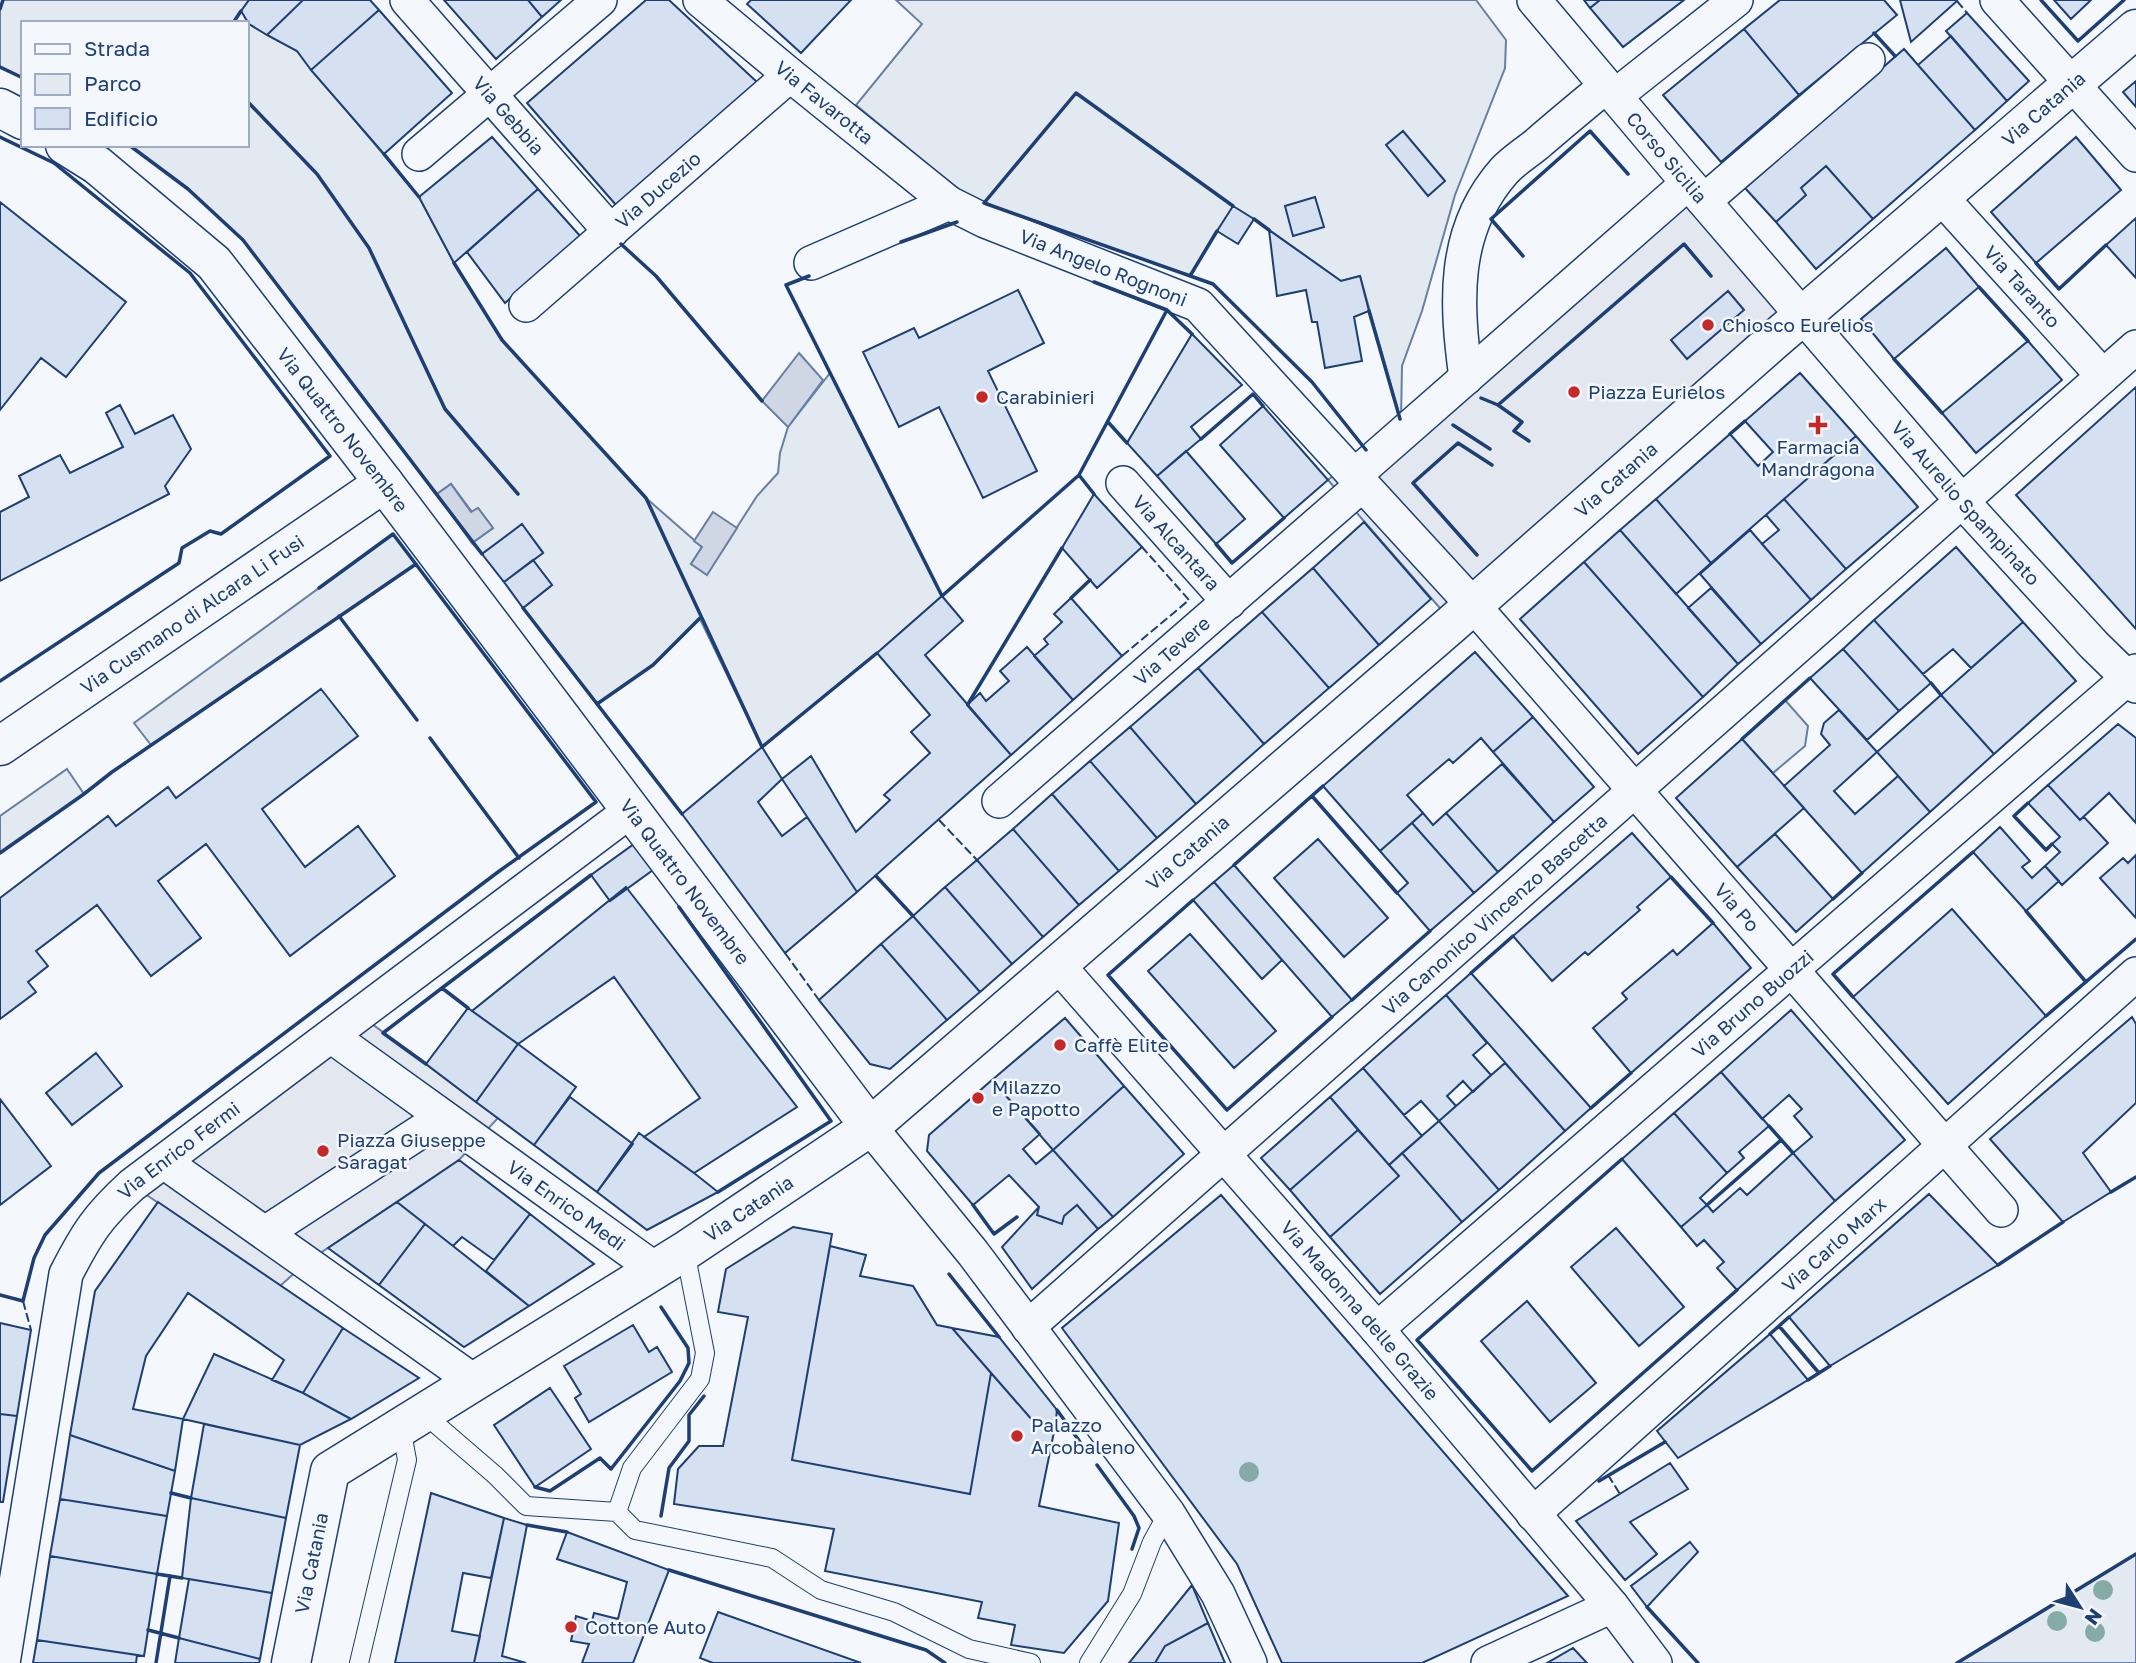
<svg xmlns="http://www.w3.org/2000/svg" width="2136" height="1663" viewBox="0 0 2136 1663" font-family="'Golos Text',sans-serif">
  <rect width="100%" height="100%" fill="#f4f7fb"/>
  <path fill="#e3e9f0" stroke="#687fa3" stroke-width="2" d="M3,0h246l-16,23h-210v55l-23,-11v-58z
    M896,0h580l30,40 -1,28 -50,127 -33,116 -20,55 -1,55 -41,-145 -19,5 -87,-62 -37,12 -27,45 -206,-73 -24,-12 -104,-86 66,-81z
    M249,24l48,27 122,146 35,66 48,77 144,158 56,49 -11,17 16,10 50,-78 21,-23 2,-20 8,-26 42,-54 112,223 -65,57 -115,94 -62,-128 -47,46 -56,39 -74,-96 29,-23 -19,-25 10,-8 -21,-27 -40,29 -10,-11 21,-15 -15,-20 -6,4 -21,-28 -14,10 -194,-254 -55,-51 -59,-44h118v-120z
    M393,534l23,30 -265,181 -17,-22z
    M1785,700l23,26 -3,20 -32,27 -31,-34z
    M67,769l17,25 -84,59v-37z
    M2136,1554v109h-179z"/>
  <path fill="#e3e8f0" stroke="#687fa3" stroke-width="2" d="M1678,171l126,144 -351,308 -125,-143z
    M360,1015l138,103 -39,42 -152,102 -27,24 -148,-101z"/>
  <path fill="#cfd7e4" stroke="#687fa3" stroke-width="2" d="M799,353l24,27 -35,47 -26,-26z
    M451,484l20,28 7,-4 15,20 -21,15 -35,-49z
    M713,512l24,16 -30,47 -16,-11 11,-17 -8,-6z"/>
  <path fill="#d5e0f0" stroke="#1d3f73" stroke-width="2" d="M249,0h54l-36,35 -18,-11 -8,-13z
    M303,0h67l9,10 -68,60 -14,-19 -30,-16z
    M444,0h84l14,17 -46,42z
    M528,0h33l-19,17z
    M646,0h23l89,83 -142,122 -89,-102z
    M751,0h100l-50,53 -54,-49z
    M1584,0h16l-10,8z
    M1600,0h84l-61,47 -33,-39z
    M1780,0h104l13,15 -98,80 -55,-66z
    M1900,0h56l1,1 -46,41z
    M2054,0h37l-20,19z
    M379,10l73,83 -68,61 -73,-84z
    M1967,13l62,68 -22,20 -61,-70z
    M1744,29l55,66 -78,67 -58,-67z
    M1951,36l56,65 -32,29 -57,-65z
    M1904,49l71,81 -102,89 -47,-53 -25,22 5,7 -30,27 -31,-34z
    M2136,81v26l-13,-15z
    M1403,131l42,50 -17,15 -42,-51z
    M492,137l46,52 -84,74 -35,-66z
    M2076,137l45,53 -85,73 -45,-51z
    M1826,166l47,53 -57,50 -40,-47 30,-27 -5,-7z
    M538,189l43,48 -76,66 -38,-51z
    M1315,197l9,30 -31,9 -8,-30z
    M0,202l126,100 -60,75 -25,-19 -41,52z
    M1233,206l21,13 -16,25 -21,-13z
    M2136,218v60l-30,-33z
    M1269,230l72,51 19,-5 9,35 -15,6 8,44 -37,7 -8,-46h-5l-6,-32 -29,6z
    M1946,248l33,39 -85,72 -33,-40z
    M1018,290l26,53 -56,28 49,100 -54,27 -44,-91 -40,20 -36,-75 51,-24 5,10z
    M1728,291l16,19 -57,49 -16,-19z
    M1192,334l50,51 -51,42 10,12 -44,37 -30,-33z
    M2028,341l34,39 -86,73 -34,-40z
    M1800,373l56,63 -145,127 -55,-64 74,-65 28,32 15,-14 -28,-31z
    M2136,387v242l-120,-134z
    M120,405l15,29 38,-19 18,34 -26,37 4,8 -169,87v-69l29,-15 -10,-21 41,-21 10,18 53,-26 -17,-34z
    M1263,406l65,74 -44,38 -64,-73z
    M1856,436l62,71 -72,62 -62,-70z
    M1186,451l59,68 -29,25 -59,-68z
    M1094,494l48,53 -45,41 -35,-40z
    M1656,499l55,64 -35,31 -56,-64z
    M1784,499l62,70 -35,31 -49,-56 17,-14 -13,-15z
    M1364,522l67,77 -52,46 -66,-77z
    M522,524l21,29 -39,29 -22,-28z
    M1620,530l118,134 -35,33 -119,-135z
    M1750,530l61,70 -50,44 -61,-70z
    M1956,547l67,75 -52,46 -18,-19 -30,25 -49,-54z
    M533,560l19,25 -29,23 -19,-26z
    M1584,562l119,135 -65,57 -118,-135z
    M1313,568l66,77 -50,43 -67,-76z
    M1711,588l50,56 -23,20 -50,-56z
    M942,596l21,25 -38,34 86,100 -154,137 -75,-113 29,-23 45,76 34,-32 -6,-5 46,-42 -19,-21 19,-17 -53,-62z
    M1071,598l51,58 -49,44 -39,-44 14,-12 -4,-5 18,-17 -8,-8z
    M1262,612l67,76 -65,56 -66,-76z
    M1874,620l57,63 -32,28 -56,-62z
    M2023,622l53,59 -82,73 -53,-59z
    M1027,647l46,53 -62,55 -44,-50 13,-12 6,8 23,-20 -9,-10z
    M1843,649l56,62 -32,29 -57,-62z
    M1475,652l58,65 -40,35 -12,-14 -28,25 -4,-4 -42,36 16,18 -43,38 -57,-65z
    M1198,668l66,76 -68,60 -66,-77z
    M321,689l37,47 -96,73 43,58 53,-41 37,50 -105,80 -84,-112 -48,37 43,57 -50,38 -54,-71 -61,46 12,15 -20,16 8,10 -36,27v-121l108,-82 8,10 52,-39 8,11z
    M1941,695l53,59 -64,58 -53,-60z
    M1839,710l38,42 -43,39 21,23 43,-38 32,36 -68,61 -78,-87 46,-41 -9,-11 3,-11z
    M1533,717l61,70 -40,35 -61,-70z
    M2118,724l18,14v85l-27,-30 -29,27 -32,-35z
    M1130,727l66,77 -39,34 -67,-77z
    M1742,739l62,69 -67,59 -61,-69z
    M762,747l20,32 -24,23 24,34 25,-19 50,75 -72,61 -103,-139z
    M1090,761l67,77 -38,33 -67,-77z
    M1502,764l52,58 -56,50 -52,-59z
    M2048,785l32,35 4,-3 24,26 -46,42 -17,-19 15,-14 -8,-8 8,-7 -32,-34z
    M1052,794l67,77 -40,34 -66,-76z
    M1423,813l10,12 13,-12 52,59 -24,21 -62,-70z
    M1412,823l62,70 -44,38 -33,-38 11,-10 -28,-32z
    M2000,827l30,34 -8,6 10,11 13,-12 14,15 -33,30 -53,-59z
    M1013,829l66,76 -36,32 -66,-77z
    M1632,833l39,44 -34,30 3,3 -52,45 -3,-3 -33,29 -39,-45z
    M1775,834l58,65 -37,33 -59,-65z
    M1318,839l70,79 -44,39 -70,-79z
    M634,844l19,26 -43,31 -19,-26z
    M2136,855v63l-36,-40 23,-20 5,5z
    M977,860l66,77 -31,27 -67,-77z
    M1234,865l118,135 -20,17 -118,-135z
    M1214,882l68,78 -20,19 -69,-79z
    M626,887l171,220 -103,66 -50,-36 56,-39 -86,-121 -96,67 -46,-33z
    M945,887l67,77 -32,28 -67,-76z
    M1952,909l94,107 -98,88 -95,-107z
    M913,916l67,76 -33,28 -66,-76z
    M1713,923l38,45 -120,105 -38,-45 34,-29 -5,-6 51,-43 4,5z
    M1190,934l86,97 -42,37 -86,-97z
    M881,944l66,76 -57,49 -20,-5 -51,-64z
    M1471,973l120,135 -26,23 -119,-136z
    M1446,995l41,48 -14,12 18,20 -18,17 -10,-11 -16,15 9,10 -17,15 -18,-20 -17,14 -41,-47z
    M468,1008l50,36 -42,58 -50,-38z
    M1791,1010l114,130 -70,61 -42,-48 19,-16 -18,-21 8,-7 -13,-14 -27,24 -41,-47z
    M2132,1017l4,7v79l-53,50 28,39 -48,30 -73,-83z
    M1065,1018l59,68 -71,64 -61,-70z
    M518,1044l58,43 -42,58 -58,-43z
    M96,1053l26,33 -50,39 -26,-32z
    M1505,1063l60,68 -66,59 -60,-69z
    M1363,1068l59,68 -33,29 -59,-68z
    M1721,1072l48,54 -30,26 5,6 -17,15 -53,-60z
    M992,1080l48,54 -17,15 13,15 17,-14 60,67 -15,12 -21,-24 -13,11 -2,8 -25,-9 2,-8 -30,-32 -36,30 -46,-54 2,-16z
    M1124,1086l60,68 -71,63 -60,-67z
    M570,1097l63,47 -36,48 -63,-47z
    M1330,1097l28,33 -68,60 -29,-32z
    M0,1099l51,67 -51,39z
    M1674,1113l53,60 -27,25 7,7 -26,22 -59,-68z
    M1439,1121l60,69 -37,32 -60,-69z
    M1358,1130l41,46 -69,61 -40,-47z
    M639,1133l55,40 24,19 -71,38 -50,-38z
    M1402,1153l60,69 -82,72 -50,-57 69,-61 -10,-11z
    M1793,1153l42,48 -98,89 -20,-22 7,-6 -20,-22 -7,6 -16,-19 26,-22 6,7 27,-24 7,7z
    M459,1160l71,54 -36,46 -32,-23 -9,9 -56,-44z
    M1929,1194l69,71 -168,101 -41,-49z
    M1221,1195l115,133 232,268 -146,67h-140l-45,-99 -175,-236z
    M158,1202l185,126 -40,65 -31,-13 12,-20 -96,-67 -42,63 -13,53 50,10 -8,52 -105,-36 25,-144z
    M397,1202l28,22 -46,61 -51,-37z
    M1077,1205l21,24 -66,60 -30,-42 37,-40 -2,8 25,9 2,-8z
    M530,1214l64,50 -65,42 -43,-35z
    M425,1224l28,22 76,60 -65,41 -85,-62z
    M793,1227l39,7 -40,226 178,34 21,-121 42,48 22,6 -16,79 80,17 -11,78 -44,52 -53,-8 4,-20 -37,-7 4,-16 -157,-31 9,-42 -160,-25 4,-35 21,-23h24l25,-129 -30,-5 8,-43z
    M1616,1228l68,79 -45,39 -68,-79z
    M830,1246l36,9 -6,21 53,10 24,39 15,3 39,45 -21,121 -178,-34z
    M1527,1301l69,82 -46,39 -69,-81z
    M0,1323l31,7 -14,86 -17,-2z
    M633,1325l16,27 8,-5 15,25 -83,50 -14,-24 6,-4 -17,-28z
    M343,1328l76,50 -68,41 -48,-26z
    M952,1328l47,9 58,73 -2,17 -22,-6z
    M1770,1334l38,46 -130,78 -21,-27z
    M214,1354l89,39 48,26 -51,26 -117,-26z
    M550,1388l41,61 -56,38 -41,-62z
    M0,1414l17,2 -14,86h-3z
    M204,1424l96,21 -14,73 -95,-20z
    M70,1435l105,36 -8,45 -107,-17z
    M1670,1463l18,26 -58,33 27,32 -32,26 -49,-59z
    M431,1493l73,25 -13,60 -28,-5 -11,58 28,5 -6,27h-79z
    M191,1498l95,20 -14,75 -90,-15z
    M60,1499l107,17 -10,58 -107,-18z
    M504,1518l23,7 -25,131 24,7h-52z
    M567,1532l102,38 -36,93h-51l7,-19 -18,-3 5,-25 16,5 2,-8 24,6 9,-37 -70,-23z
    M1690,1542l8,10 -51,55 -16,-21z
    M50,1556l107,18 -13,82 -107,-16z
    M189,1579l83,14 -12,66 -81,-21z
    M1192,1585l16,38 -43,23 -10,17h-26z
    M718,1612l143,51h-148l-13,-5z
    M1208,1623l17,40h-70l10,-17z
    M179,1638l81,21 -1,4h-84z
    M37,1640l100,15 -1,8h-103z
    M1573,1648l14,15h-40z"/>
  <g fill="none" stroke-linecap="round" stroke-linejoin="round">
    <defs>
      <path id="lane" d="M423,1413l72,62 31,31 91,6 18,18 137,28 49,32 73,22 75,37 62,14
        M617,1512l15,-44 68,-89 5,-26 -20,-102
        M359,1663l48,-203 -6,-33
        M1089,1663l43,-69 20,-52 16,-29"/>
      <g id="street">
        <path id="s1" d="M407,0l204,232"/>
        <path id="s2" d="M700,0l90,75 159,128"/>
        <path id="s3" d="M1534,0l144,171 283,329 133,145 42,41"/>
        <path d="M1997,0l139,155"/>
        <path d="M1615,96l121,-96"/>
        <path d="M419,154l181,-154"/>
        <path id="s4" d="M1941,197l162,179"/>
        <path d="M1704,201l164,-141"/>
        <path id="s5" d="M811,263l138,-60 36,18 213,84 275,300 528,605"/>
        <path id="s6" d="M526,305l264,-230"/>
        <path d="M1466,378c-10,-74 -15,-147 38,-207 9,-10 22,-18 33,-27 23,-20 46,-39 69,-58"/>
        <path d="M1354,476l334,-293"/>
        <path id="s7" d="M1123,483l106,119"/>
        <path id="s8" d="M999,801l363,-316"/>
        <path id="s9" d="M1057,964l320,365 235,277 43,57"/>
        <path id="s10" d="M331,1036l324,233"/>
        <path d="M870,1127l103,126 195,260 50,81 32,69"/>
        <path d="M164,1162l311,220"/>
        <path d="M265,1233l178,-116"/>
        <path id="s11" d="M1028,1327l1108,-980"/>
        <path id="s12" d="M1377,1329l759,-658"/>
        <path id="s13" d="M1533,1514l603,-540"/>
        <path id="s14" d="M3,1663l63,-389c21,-41 32,-58 66,-89l498,-374"/>
        <path d="M1488,1663l124,-57"/>
      </g>
      <g id="secondary">
        <path d="M0,108l23,12"/>
        <path id="s15" d="M65,145l32,20 117,98 170,220 486,644"/>
        <path id="s16" d="M0,746l384,-263"/>
        <path id="s17" d="M291,1663l39,-192 355,-220 185,-124 583,-504 320,-282 363,-312"/>
      </g>
    </defs>
    <use href="#lane" stroke="#1d3f73" stroke-width="20"/>
    <use href="#street" stroke="#1d3f73" stroke-width="36"/>
    <use href="#secondary" stroke="#1d3f73" stroke-width="41"/>
    <use href="#lane" stroke="#f4f7fb" stroke-width="18"/>
    <use href="#street" stroke="#f4f7fb" stroke-width="33"/>
    <use href="#secondary" stroke="#f4f7fb" stroke-width="38"/>
    <path stroke="#1d3f73" stroke-width="2" stroke-dasharray="9 3.5" stroke-linecap="butt" d="M1957,1l10,12
      M1122,656l67,-56 -47,-53
      M939,820l38,40
      M785,953l34,47
      M23,1301l8,29
      M1608,1475l12,19"/>
    <path stroke="#1d3f73" stroke-width="3.5" d="M2041,0l37,41 46,-41
      M0,9l3,-9
      M161,22l1,1
      M233,23l8,-12
      M1874,33l21,23
      M0,67l23,11
      M247,101l70,73 52,74 76,161 73,85
      M0,137l54,26 136,110 140,183 -109,78 -11,-3 -28,17 -3,15 -179,118
      M129,145l59,44 55,51 239,314
      M384,154l35,43
      M1233,206l-157,-113 -92,110 229,81 99,98 54,68
      M1254,219l15,11
      M901,242l56,-20
      M621,244l35,32 106,125
      M1523,256l-32,-37 99,-88 38,43
      M454,263l48,77 144,158 116,249 115,-94
      M2036,263l23,26 47,-44
      M809,276l-23,9 156,311 137,-121 88,-165
      M1190,276l27,-45
      M1094,282l73,28 25,24
      M1979,287l49,54
      M1369,311l31,108
      M1894,359l48,54
      M1481,398l17,7 24,17 -8,9 15,10
      M1498,405l186,-161 27,32
      M1108,422l19,21
      M1453,425l37,24
      M1730,434l15,-13
      M1201,439l52,-45 10,12
      M1079,475l15,19
      M1216,544l16,19 52,-45
      M1477,555l-64,-72 45,-40 34,22
      M1071,598l19,-18
      M523,608l159,206
      M339,616l78,104
      M1931,683l10,12
      M597,704l56,-39 47,-47
      M968,704l94,-156
      M430,738l89,120
      M1742,739l68,-61
      M1312,796l85,97
      M2028,803l-14,13 32,34 6,-6
      M0,853l84,-59 28,-22 304,-208
      M1234,865l89,-79
      M876,876l37,40
      M1671,877l42,46
      M1833,899l29,-26
      M1193,900l-85,75 119,135 105,-93
      M679,907l152,214 -113,71
      M2026,911l60,71
      M1471,973l42,-37
      M442,988l149,-113
      M1853,997l-20,-23 140,-122
      M1352,1000l78,-69
      M2046,1016l90,-77
      M426,1064l-43,-31 59,-45 26,20
      M1591,1108l40,-35
      M1769,1126l24,27
      M1622,1159l-205,181 115,131 205,-181
      M2111,1192l25,-15
      M973,1205l21,29 23,-17
      M1707,1205l74,-65
      M1998,1265l65,-43
      M949,1274l50,63
      M0,1295l23,6 11,-43 11,-23 54,-62 399,-301 98,-70 -203,-268 -74,54
      M1779,1326l40,47
      M1770,1334l19,-17
      M1808,1380l22,-14
      M1057,1410l23,32
      M1097,1465l37,51 5,12 -7,21
      M1599,1481l66,-39
      M535,1487l15,4 50,-33 11,11 69,-88 9,-18 -1,-15 -27,-41
      M171,1493l20,5
      M661,1516l8,-48 20,-27v-26l15,-19
      M527,1525l40,7
      M669,1570l257,80 19,13
      M157,1574l25,4
      M1647,1607l51,56
      M148,1630l31,8
      M156,1663l14,-87
      M1957,1663l179,-109"/>
  </g>
  <g fill="#86aba6">
    <circle cx="1249" cy="1472" r="10"/>
    <circle cx="2103" cy="1590" r="10"/>
    <circle cx="2057" cy="1621" r="10"/>
    <circle cx="2095" cy="1632" r="10"/>
  </g>
  <g fill="#c62828" stroke="#f4f7fb" stroke-width="2.5">
    <circle cx="1708" cy="325" r="7"/>
    <circle cx="1574" cy="392" r="7"/>
    <circle cx="982" cy="397" r="7"/>
    <path d="M1814.5 414.5h7v7h7v7h-7v7h-7v-7h-7v-7h7z"/>
    <circle cx="1060" cy="1045" r="7"/>
    <circle cx="978" cy="1098" r="7"/>
    <circle cx="323" cy="1151" r="7"/>
    <circle cx="1017" cy="1436" r="7"/>
    <circle cx="571" cy="1627" r="7"/>
  </g>
  <g text-anchor="middle" stroke-width="5" stroke-linejoin="round" paint-order="stroke">
    <g font-size="19" fill="#1d3f73" stroke="#f4f7fb">
      <text dy="7" stroke="none"><textPath href="#s2" startOffset="161">Via Favarotta</textPath></text>
      <text dy="7" stroke="none"><textPath href="#s17" startOffset="2390">Via Catania</textPath></text>
      <text dy="7" stroke="none"><textPath href="#s1" startOffset="154">Via Gebbia</textPath></text>
      <text dy="7" stroke="none"><textPath href="#s3" startOffset="206">Corso Sicilia</textPath></text>
      <text dy="7" stroke="none"><textPath href="#s6" startOffset="175">Via Ducezio</textPath></text>
      <text dy="7" stroke="none"><textPath href="#s5" startOffset="318">Via Angelo Rognoni</textPath></text>
      <text dy="7" stroke="none"><textPath href="#s4" startOffset="121">Via Taranto</textPath></text>
      <text dy="7" stroke="none"><textPath href="#s15" startOffset="401">Via Quattro Novembre</textPath></text>
      <text dy="7" stroke="none"><textPath href="#s17" startOffset="1824">Via Catania</textPath></text>
      <text dy="7" stroke="none"><textPath href="#s3" startOffset="663">Via Aurelio Spampinato</textPath></text>
      <text dy="7" stroke="none"><textPath href="#s7" startOffset="80">Via Alcantara</textPath></text>
      <text dy="7" stroke="none"><textPath href="#s16" startOffset="233">Via Cusmano di Alcara Li Fusi</textPath></text>
      <text dy="7" stroke="none"><textPath href="#s8" startOffset="229">Via Tevere</textPath></text>
      <text dy="7" stroke="none"><textPath href="#s17" startOffset="1256">Via Catania</textPath></text>
      <text dy="7" stroke="none"><textPath href="#s15" startOffset="968">Via Quattro Novembre</textPath></text>
      <text dy="7" stroke="none"><textPath href="#s5" startOffset="1228">Via Po</textPath></text>
      <text dy="7" stroke="none"><textPath href="#s11" startOffset="623">Via Canonico Vincenzo Bascetta</textPath></text>
      <text dy="7" stroke="none"><textPath href="#s12" startOffset="497">Via Bruno Buozzi</textPath></text>
      <text dy="7" stroke="none"><textPath href="#s14" startOffset="564">Via Enrico Fermi</textPath></text>
      <text dy="7" stroke="none"><textPath href="#s10" startOffset="290">Via Enrico Medi</textPath></text>
      <text dy="7" stroke="none"><textPath href="#s17" startOffset="690">Via Catania</textPath></text>
      <text dy="7" stroke="none"><textPath href="#s13" startOffset="404">Via Carlo Marx</textPath></text>
      <text dy="7" stroke="none"><textPath href="#s9" startOffset="460">Via Madonna delle Grazie</textPath></text>
      <text dy="7" stroke="none"><textPath href="#s17" startOffset="102">Via Catania</textPath></text>
    </g>
    <g font-size="19" fill="#1d3f73" stroke="#f4f7fb" text-anchor="start">
      <text x="1722" y="332">Chiosco Eurelios</text>
      <text x="1588" y="399">Piazza Eurielos</text>
      <text x="996" y="404">Carabinieri</text>
      <text x="1818" y="454" text-anchor="middle">Farmacia<tspan x="1818" dy="22">Mandragona</tspan></text>
      <text x="1074" y="1052">Caffè Elite</text>
      <text x="992" y="1094">Milazzo<tspan x="992" dy="22">e Papotto</tspan></text>
      <text x="337" y="1147">Piazza Giuseppe<tspan x="337" dy="22">Saragat</tspan></text>
      <text x="1031" y="1432">Palazzo<tspan x="1031" dy="22">Arcobaleno</tspan></text>
      <text x="585" y="1634">Cottone Auto</text>
    </g>
  </g>
  <rect x="21" y="21" width="228" height="126" fill="#f4f7fb" stroke="#9eadc5" stroke-width="2"/>
  <rect x="35" y="44" width="35" height="10" fill="#f4f7fb" stroke="#9eadc5" stroke-width="2"/>
  <text x="84" y="56" font-size="21" fill="#1d3f73">Strada</text>
  <rect x="35" y="74" width="35" height="21" fill="#e3e9f0" stroke="#9eadc5" stroke-width="2"/>
  <text x="84" y="91" font-size="21" fill="#1d3f73">Parco</text>
  <rect x="35" y="108" width="35" height="21" fill="#d5e0f0" stroke="#9eadc5" stroke-width="2"/>
  <text x="84" y="126" font-size="21" fill="#1d3f73">Edificio</text>
  <g transform="translate(2080 1607) rotate(126)" stroke="#f4f7fb" stroke-width="5" paint-order="stroke">
  <path d="M0-5L12 26L0 18L-12 26Z" fill="#1d3f73"/>
  <text y="-10" font-size="19" font-weight="bold" text-anchor="middle" fill="#1d3f73">N</text>
  </g>
</svg>
